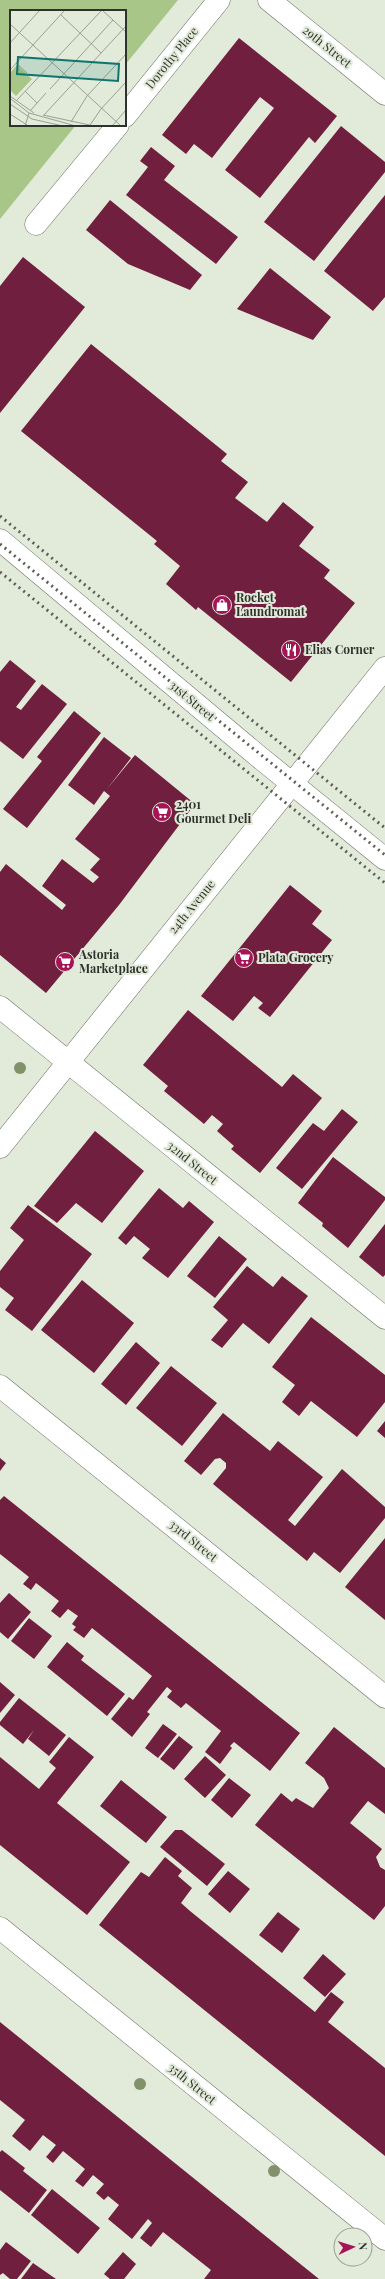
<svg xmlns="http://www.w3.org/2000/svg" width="385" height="2279" viewBox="0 0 385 2279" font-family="'Playfair Display',serif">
  <rect width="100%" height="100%" fill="#e2eada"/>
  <path fill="#a8c687" d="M0,0h178l-53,65v-54h-114v114h65l-76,94z"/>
  <path fill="#711f3e" d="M239,38l98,78 -22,27 -6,-6 -49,61 -35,-28 49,-62 -14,-11 -48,61 -18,-14 -8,10 -24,-19z
    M341,126l44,36v10l-71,89 -50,-39z
    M151,147l24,19 -11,14 74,57 -22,27 -90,-69 22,-28 -8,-6z
    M385,195v102l-12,14 -49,-40z
    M110,200l92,75 -12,15 -62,-26 -42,-34z
    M23,257l62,50 -85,106v-127z
    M270,268l61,49 -18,23 -76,-31z
    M91,344l136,110 -6,7 27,21 -13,16 32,24 16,-20 31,25 -15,19 31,24 -6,8 31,25 -64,79 -93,-75 -2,3 -30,-26 14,-18 -26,-22 3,-3 -136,-110z
    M10,660l26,21 -20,26 5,3 21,-26 25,20 -44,55 -23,-18v-69z
    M74,711l27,22 -74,95 -24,-19 39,-48 -5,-4z
    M104,737l27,21 -24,31 28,-34 60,49 -76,101 -73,88 -46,-38v-83l6,-8 56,46 4,-5 -24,-19 20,-27 31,24 6,-6 -9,-7 10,-11 -25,-20 35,-43 -6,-5 -10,14 -26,-20z
    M290,885l32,26 -10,13 20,16 -62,77 -12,-9 5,-5 -9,-7 -21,25 -32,-25z
    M188,1010l94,77 11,-13 29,24 -62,75 -29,-24 3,-3 -17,-15 6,-7 -11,-9 -8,9 -40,-33 4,-5 -25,-21z
    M342,1109l16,13 -56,67 -26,-21 37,-45 11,8z
    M95,1131l49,40 -42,52 -26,-20 -19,20 -23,-17z
    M333,1157l52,40v3l-37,48 -26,-22 1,-3 -25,-20z
    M159,1188l24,20 6,-7 25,21 -46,56 -26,-20 8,-9 -16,-13 -8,9 -8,-7z
    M28,1205l64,49 -60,77 -27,-21 9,-12 -14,-11v-16l24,-31 -14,-12z
    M385,1224v51l-2,2 -24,-20z
    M219,1236l28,23 -32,39 -28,-22z
    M247,1266l26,21 9,-11 26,20 -39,48 -26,-21 -21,25 -11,-8 17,-20 -15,-13z
    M82,1280l52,43 -40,50 -53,-43z
    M311,1317l74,58v27l-28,35 -46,-36 -12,15 -17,-14 13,-17 -23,-18z
    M136,1342l24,21 -34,42 -25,-21z
    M171,1366l46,37 -35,43 -46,-38z
    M223,1413l47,38 8,-10 45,36 -35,43 7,6 47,-57 43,38v11l-45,55 -26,-21 -7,9 -94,-77 13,-16v-5l-6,-5 -5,1 -14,16 -17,-14z
    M385,1421v17l-8,-7z
    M0,1458l6,5 -6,8z
    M4,1496l296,237 -30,38 -36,-29 -4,4 2,2 -12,16 -15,-12 16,-21 -35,-28 -5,5 -14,-11 5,-6 -5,-4 -20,25 3,2 -18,23 -21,-18 18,-22 4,3 19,-24 -60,-48 -8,10 -11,-8 3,-3 -4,-3 6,-8 -10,-7 -8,9 -9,-7 8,-10 -23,-18 -5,7 -8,-6 6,-7 -29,-23v-54z
    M385,1538v82l-40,-33z
    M9,1593l22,19 -23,27 -8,-7v-29z
    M29,1618l23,18 -18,23 -23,-18z
    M67,1642l17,14 -3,4 44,34 -18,22 -60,-49z
    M0,1682l15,13 -15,18z
    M19,1698l47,37 -17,21 -21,-17 6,-9 -11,14 -23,-19v-3z
    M163,1724l14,10 -19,24 -13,-10z
    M334,1727l51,41v46l-17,-13 -18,22 32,26 -6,8 4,10 5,3v36l-11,14 -119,-95 26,-32 11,9 4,-4 17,10 16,-20 -5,-10 -19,-15z
    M179,1736l14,11 -19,23 -14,-11z
    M69,1737l25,20 -37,46 73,59 -43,53 -87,-70v-88l39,32 17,-21 -7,-6z
    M205,1756l21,19 -21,23 -21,-19z
    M229,1778l22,17 -19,23 -21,-18z
    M121,1780l46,37 -21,26 -46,-37z
    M175,1830h7l43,34 -18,22 -47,-39z
    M165,1857l17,14 -4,5 14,12 -11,15 9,8 125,101 16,-20 13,10 -16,20 57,46v88l-286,-231 42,-53 8,5z
    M228,1871l22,18 -20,24 -22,-19z
    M278,1912l22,17 -18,24 -23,-18z
    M323,1954l23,20 -21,23 -22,-19z
    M0,2022l212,171 107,86h-115l7,-9 -48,-38 -12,15 -11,-9 12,-15 -4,-4 -16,20 -24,-20 11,-14 -11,-9 -4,4 -8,-7 8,-9 -11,-9 -10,12 -8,-6 10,-12 -22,-18 -10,12 -7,-6 10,-12 -13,-10 -13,16 -18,-15 13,-16 -25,-20z
    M2,2150l23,18 -2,3 24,19 -18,23 -29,-23v-38z
    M52,2189l48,39 -22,26 -47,-39z
    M6,2242l25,19 -14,18h-7l-7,-6 -3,2v-25z
    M123,2252l13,12 -12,15h-14l-6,-5z
    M33,2263l23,16h-35z"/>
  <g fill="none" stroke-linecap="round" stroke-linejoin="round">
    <defs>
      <path id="minor" d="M269,0l116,94
        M125,116l94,-116
        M36,224l82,-99
        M0,540l258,216 127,103
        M0,1007l385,311
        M0,1147l385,-479
        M0,1386l385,311
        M0,1928l385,311"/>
    </defs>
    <use href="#minor" stroke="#686f61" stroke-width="23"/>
    <use href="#minor" stroke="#fff" stroke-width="22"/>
    <path stroke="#5c6057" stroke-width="3" stroke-dasharray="2 4" stroke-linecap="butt" d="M0,516l385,312
      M0,544l385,311
      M0,572l385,311"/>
  </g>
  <g fill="#81926a">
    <circle cx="20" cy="1068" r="6"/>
    <circle cx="140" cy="2084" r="6"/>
    <circle cx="274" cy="2171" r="6"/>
  </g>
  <defs>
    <symbol id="shop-disc" viewBox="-11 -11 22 22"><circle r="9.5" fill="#a51455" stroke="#e2eada"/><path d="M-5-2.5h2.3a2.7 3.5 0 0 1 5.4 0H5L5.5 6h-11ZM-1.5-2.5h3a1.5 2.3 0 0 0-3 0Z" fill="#fff"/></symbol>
    <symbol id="restaurant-disc" viewBox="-11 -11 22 22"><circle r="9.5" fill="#a51455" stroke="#e2eada"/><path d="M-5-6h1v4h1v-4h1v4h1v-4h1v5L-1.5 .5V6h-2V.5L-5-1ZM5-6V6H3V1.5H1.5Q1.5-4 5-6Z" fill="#fff"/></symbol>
    <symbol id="supermarket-disc" viewBox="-11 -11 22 22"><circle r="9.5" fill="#a51455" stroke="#e2eada"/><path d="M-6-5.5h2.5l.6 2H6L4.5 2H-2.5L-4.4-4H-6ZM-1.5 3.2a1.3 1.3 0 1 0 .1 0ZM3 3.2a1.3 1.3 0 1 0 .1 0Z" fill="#fff"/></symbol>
  </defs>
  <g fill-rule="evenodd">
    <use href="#shop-disc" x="211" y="594" width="22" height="22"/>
    <use href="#restaurant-disc" x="280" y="639" width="22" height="22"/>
    <use href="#supermarket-disc" x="151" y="801" width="22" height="22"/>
    <use href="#supermarket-disc" x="233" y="947" width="22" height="22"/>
    <use href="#supermarket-disc" x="54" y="951" width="22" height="22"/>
  </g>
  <g text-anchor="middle" stroke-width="4" stroke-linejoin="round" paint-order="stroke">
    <g font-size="12" fill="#2f322c" stroke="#e2eada">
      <text transform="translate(327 47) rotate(39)" y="4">29th Street</text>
      <text transform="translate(172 58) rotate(-51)" y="4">Dorothy Place</text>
      <text transform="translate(192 701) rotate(40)" y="4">31st Street</text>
      <text transform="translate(192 907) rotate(-51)" y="4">24th Avenue</text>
      <text transform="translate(192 1163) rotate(39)" y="4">32nd Street</text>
      <text transform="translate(193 1541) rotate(39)" y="4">33rd Street</text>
      <text transform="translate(192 2084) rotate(39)" y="4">35th Street</text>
    </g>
    <g font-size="12" font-weight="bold" fill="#2f322c" stroke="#e2eada" text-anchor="start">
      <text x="236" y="602">Rocket<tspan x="236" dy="14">Laundromat</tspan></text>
      <text x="305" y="654">Elias Corner</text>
      <text x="176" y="809">2401<tspan x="176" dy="14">Gourmet Deli</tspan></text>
      <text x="79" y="959">Astoria<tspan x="79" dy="14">Marketplace</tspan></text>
      <text x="258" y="962">Plata Grocery</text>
    </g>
  </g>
  <g transform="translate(10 10)">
    <rect width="116" height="116" fill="#e2eada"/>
    <path d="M7,55l15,14 -16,17 -6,-6v-17z" fill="#a8c687"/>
    <path fill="none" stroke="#9aa094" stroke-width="1" d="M92,0l24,22M51,5l40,38M0,14l111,102M0,33l30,-33M6,53l11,10M0,60l55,-60M40,79l63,-69M15,81l12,12M0,86l24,17M1,89l18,14 -4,13M6,91l86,-91M0,94l22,15 31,7M20,101l16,-18M19,103l47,13M0,104l17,11M33,105l51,11M34,105l82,-89M61,112l16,-26 39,-42M80,115l11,-16 25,-27M102,116l14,-16"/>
    <path fill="#0f766e" fill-opacity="0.15" stroke="#0f766e" stroke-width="2" d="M8,47l101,7 -1,17 -101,-7z"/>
    <rect width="116" height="116" fill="none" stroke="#2f322c" stroke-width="2"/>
  </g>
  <g transform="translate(353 2247) rotate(86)"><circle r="19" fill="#e2eada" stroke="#9aa094"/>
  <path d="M0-3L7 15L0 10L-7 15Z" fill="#a51455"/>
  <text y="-6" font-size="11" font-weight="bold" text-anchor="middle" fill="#2f322c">N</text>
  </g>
</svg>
